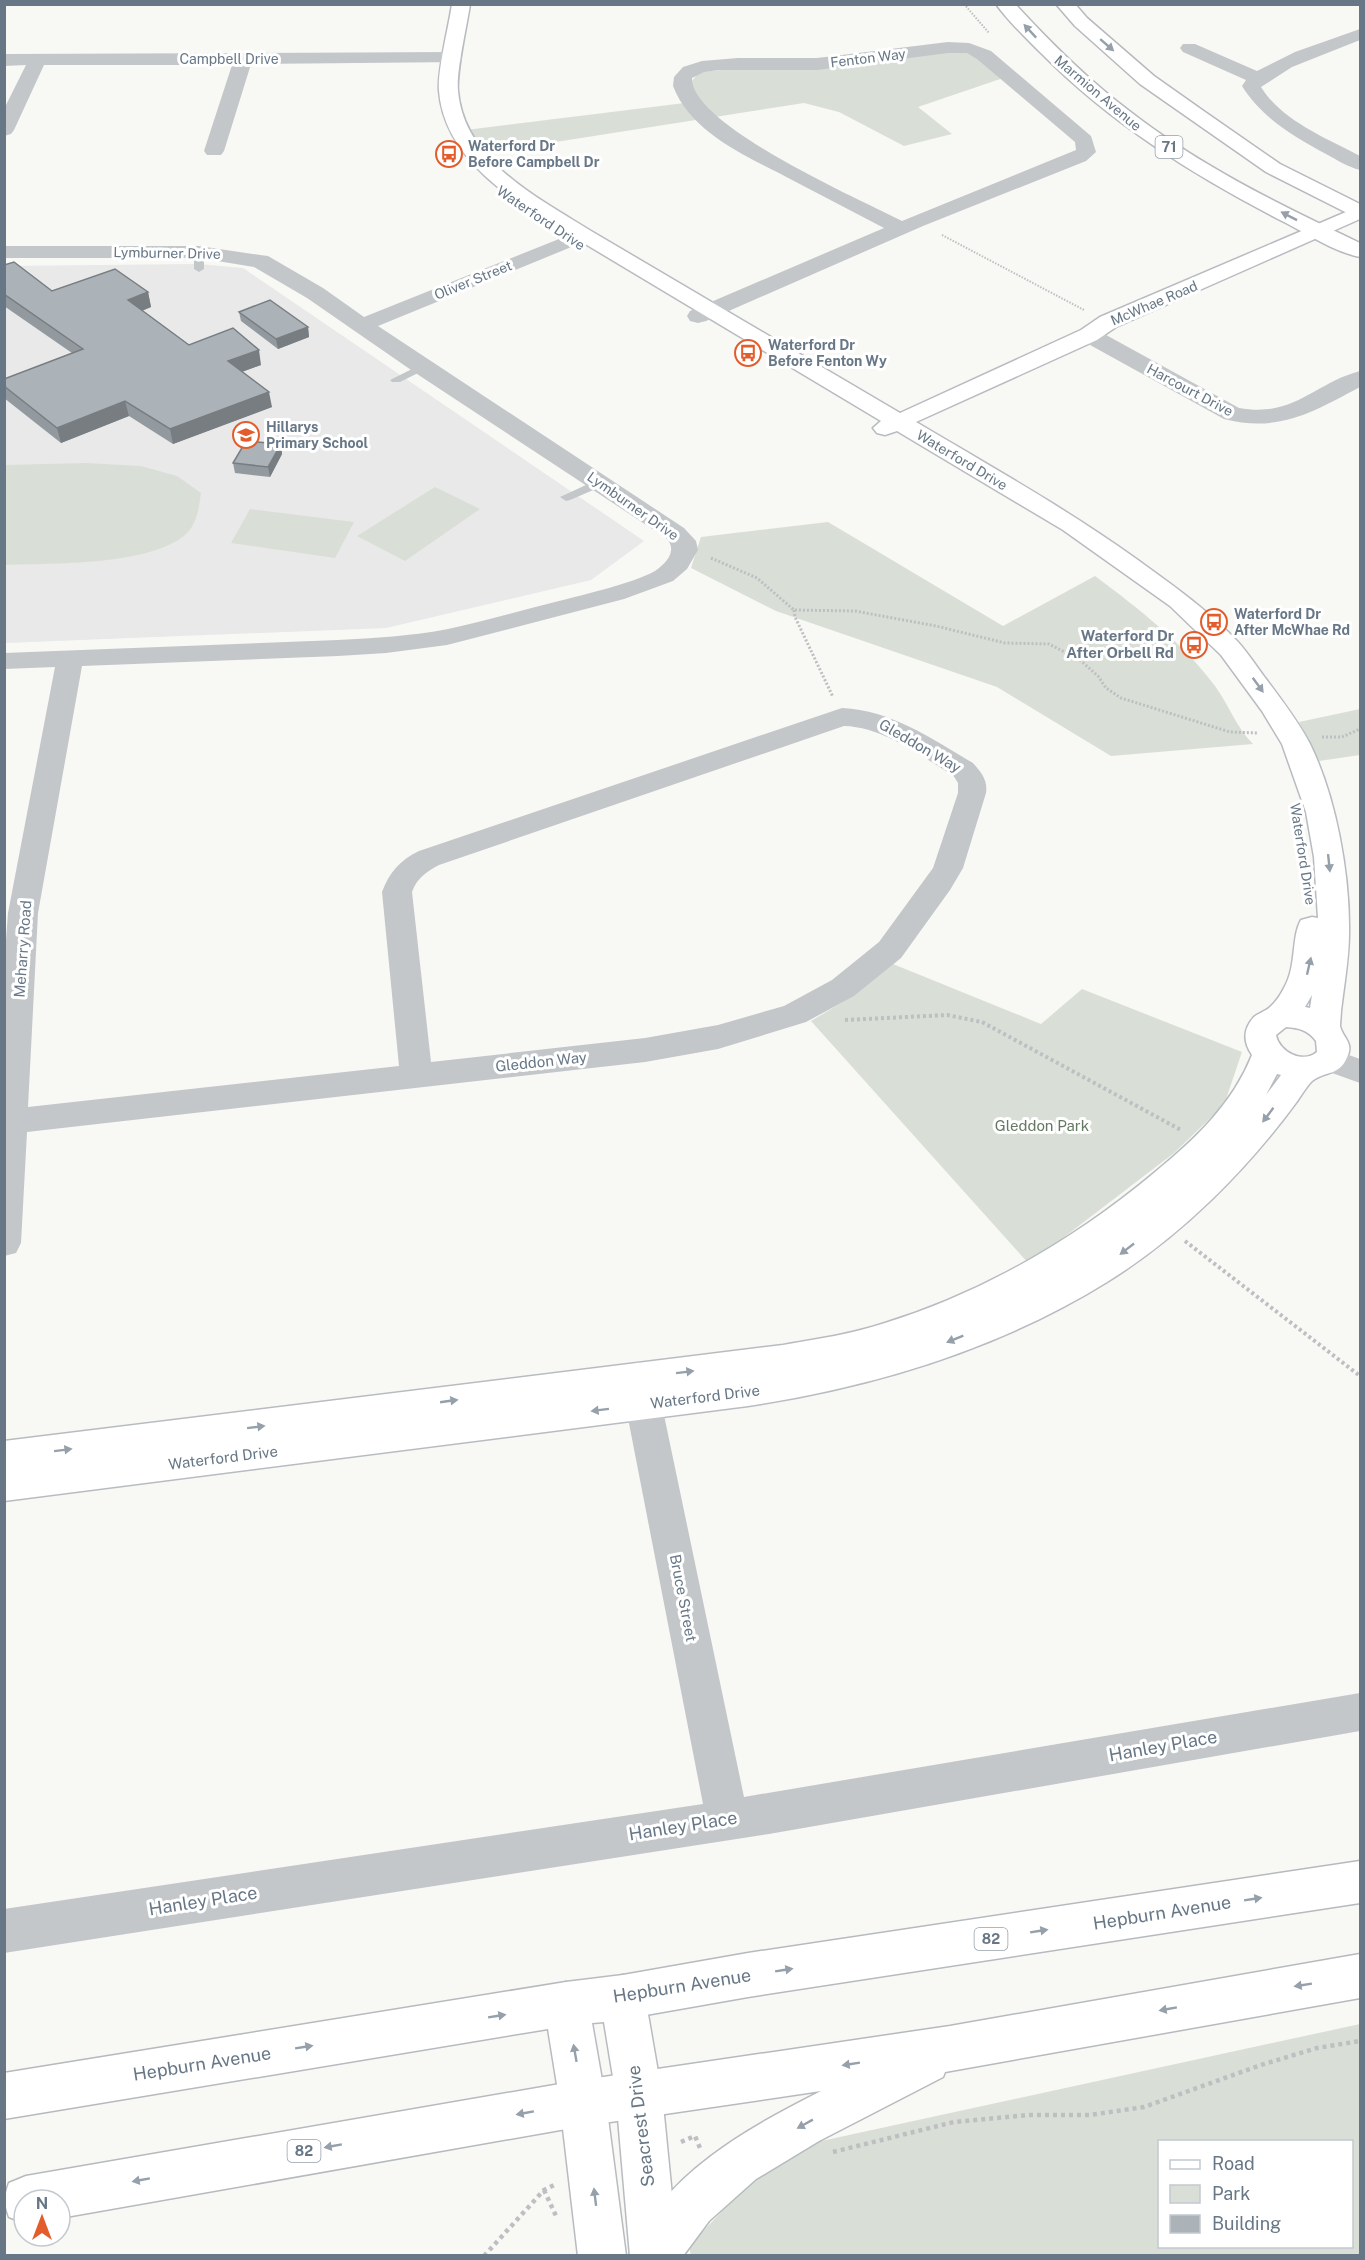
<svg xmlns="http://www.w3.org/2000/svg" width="1365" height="2260" viewBox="0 0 1365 2260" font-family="'Public Sans',sans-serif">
  <rect width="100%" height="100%" fill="#f8f8f5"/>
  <path fill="#e8e9e8" d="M199,264l44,4 401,273 -53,39 -205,48 -381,15 -1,-377z"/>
  <path fill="#d9dfd6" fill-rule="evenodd" d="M969,48l40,28 -91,31 34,27 -48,12 -65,-34 -35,-9 -318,50 -20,-23 235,-29 -13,-15 11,-14z
    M86,463l55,3 36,10 24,17c-2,14 -4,32 -16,42 -37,31 -133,28 -180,30v-100z
    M435,487l45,22 -75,52 -48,-25z
    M250,509l104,13 -19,36 -104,-15z
    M828,522l175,104 92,-50c43,32 88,67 120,110 14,19 21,41 38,58l-142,12 -114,-69 -221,-76 -85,-43 10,-31z
    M1360,709v46l-41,6 -20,-39z
    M893,964l148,60 41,-35 160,63 -18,53 -50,48 -145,111 -218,-243 45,-27z
    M1360,2024v231l-669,1 -2,-10 91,-96zM1160,2142h192v104h-192z"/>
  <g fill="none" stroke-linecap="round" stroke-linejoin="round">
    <defs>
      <path id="secondary" d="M452,4h18c-3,22 -14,67 -12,87 6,70 80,107 133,140l309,182 181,-83 19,-13 260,-111v13l-244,108 -19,13 -181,82c74,44 149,86 219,136 36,26 72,51 103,84 10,11 19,25 28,37 15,20 32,42 44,65 26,53 40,130 39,189 0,26 -5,52 -8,78 0,1 -1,14 -1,15 3,12 13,16 8,29 -8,22 -22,15 -36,26 -5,5 -10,13 -14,19 -51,70 -117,136 -191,182 -108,67 -234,105 -359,124l-744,95v-60l779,-96c34,-6 69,-11 102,-22 99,-31 190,-84 269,-150 41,-34 78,-68 98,-118 -9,-13 -9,-26 2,-38 5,-4 12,-6 16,-10 6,-5 11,-13 14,-19 13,-22 7,-51 17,-68l11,-3 6,1 -4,-61 -8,-45 -24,-68 -20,-33 -41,-56 -51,-49 -107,-76 -166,-99 -12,4 -8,-2 -4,-5 8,-7 -304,-182c-56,-34 -132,-75 -138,-148 -2,-20 10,-65 13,-87zM1312,995l-2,13 -5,-1zM1286,1027c13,1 22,3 30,14l1,11c-14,12 -38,0 -41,-17zM1277,1074l4,1 -15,20z
        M623,1975l16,6 6,16 17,98 16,161h-48l-14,-161 -12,-73 -12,1 14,80 20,153h-48l-18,-153 -16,-99 6,-16 16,-6z"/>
      <path id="primary" d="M1360,1861v42l-612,94 -125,22 -16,-6 -6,-16 6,-16 16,-6 125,-22z
        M1360,1954v44l-415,74 -2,5 -124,64 -63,38 -47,42 -26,35 -53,-2c33,-80 118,-126 191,-163l-238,35 -523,92v-18h-36v23l-15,-6c-5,-13 -5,-21 0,-34l17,-7 557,-96 367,-54z
        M566,1982l16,6 6,16 -6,16 -16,6 -562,93v-46z"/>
      <path id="highway" d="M996,4h19c35,38 72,75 113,106 70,55 152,95 232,133v14c-25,-5 -51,-22 -74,-34 -90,-46 -175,-99 -246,-171 -15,-15 -31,-30 -44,-48z
        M1056,4h19l12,14 67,58 51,36 75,52 80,40v14l-7,-2 -87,-44 -126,-88 -65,-58z"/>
    </defs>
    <use href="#secondary" stroke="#b8bcc1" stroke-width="3"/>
    <use href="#primary" stroke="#b6babe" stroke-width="3"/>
    <use href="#highway" stroke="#b6b9bd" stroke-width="3"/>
    <path stroke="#bdbfc2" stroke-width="2" stroke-dasharray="1.5 1.5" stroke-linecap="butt" d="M964,4l25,29
      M942,235l142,75"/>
    <path stroke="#bdbfc2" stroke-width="3" stroke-dasharray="2 2" stroke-linecap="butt" d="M711,558l46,20 37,32 61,1 81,15 69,17 44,1 31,16 18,16 8,12 15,10 109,34 28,1
      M794,610l1,7 38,80
      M1322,737h20l18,-8"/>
    <path stroke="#bdbfc2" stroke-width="4" stroke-dasharray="3 3" stroke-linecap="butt" d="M845,1020l102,-5 35,7 199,108
      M1185,1241l175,135"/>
    <path stroke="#bdbfc2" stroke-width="4.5" stroke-dasharray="4 4" stroke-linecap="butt" d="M681,2142l14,-6 5,12
      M833,2152l121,-30 74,-7h62l54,-8 117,-42 56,-17 43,-7
      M544,2190l12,26
      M484,2256l60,-66 12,-6"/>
    <path fill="#c3c7ca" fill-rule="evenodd" d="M199,249l5,3v17l-5,3 -5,-3v-17z
      M422,364l4,1v4l-26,13h-8l-2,-2z
      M601,478l4,1v6l-35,15 -4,1 -6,-4z"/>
    <path fill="#c3c7ca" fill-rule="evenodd" d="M1360,29v11l-68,27 -31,20c21,34 65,51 99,69v14c-12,-3 -23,-10 -34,-16 -33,-18 -64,-36 -84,-68l4,-6 -63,-28 -3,-4 3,-4h12l62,27 38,-19z
      M948,42l21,1 22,8 100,85 5,16 -10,9 -163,65 -217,95 -8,2 -8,-2 -3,-5 3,-5 194,-83c-30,-16 -60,-31 -90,-47 -43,-23 -102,-46 -121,-95l1,-9 9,-10 19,-6 36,-3h79zM948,53h19l10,6 98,83 1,8 -174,71c-41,-21 -212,-96 -210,-143l12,-6 15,-2h98z
      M453,52l7,2 2,4 -2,4 -209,2 -27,87 -3,4h-14l-3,-4 28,-86h-188l-30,65 -3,4 -7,2v-27l22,-44 -22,1v-12z
      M584,229l7,2 3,4 -3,4 -213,87 306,202 12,13 2,9 -11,19 -14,12 -49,18 -177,46 -61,8 -48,3 -256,10 -44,247 -10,194 371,-41 -17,-174c7,-19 18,-32 37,-41l423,-143c49,2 90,31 131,55 8,9 15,17 13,30l-23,75 -13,22 -49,68 -47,38 -48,26 -88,27 -73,13 -618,70 -6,111 -5,10 -12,3v-289l4,-54 47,-246 -51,2v-16l334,-13c36,-2 74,-4 110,-11 37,-8 74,-19 111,-28 27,-7 72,-17 96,-30 12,-8 23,-21 11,-33l-252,-166 -107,-74 -53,-31 -55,-9h-195v-12h195l61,9 8,1 55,32 41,29zM844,726c40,1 76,30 109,49l5,8v10l-25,75 -54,74 -47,38 -48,26 -66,19 -73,13 -214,24 -19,-170c5,-14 14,-20 27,-27z
      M1089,328l8,2 142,78c55,10 75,-25 121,-37v16c-47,25 -81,46 -136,32l-143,-79 -3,-5 3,-5z
      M1329,1048l31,11v24l-42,-15 -5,-8 5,-8z
      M638,1362l13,4 5,11 88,420 616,-104v38l-591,103 -765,119v-44l699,-105 -83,-427 5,-11z"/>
    <use href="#secondary" fill="#fff" fill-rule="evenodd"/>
    <use href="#primary" fill="#fff" fill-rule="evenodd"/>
    <use href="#highway" fill="#fff" fill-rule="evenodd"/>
  </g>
  <path fill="#939a9f" d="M4,265l48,26 96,1 3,15 -9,4 47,34 72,20 -19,7 30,35 -99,37 -44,-28 -68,27 -57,-45v-19l68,-26 -68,-47z
    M239,312l69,15 1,10 -31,12 -37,-28z
    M281,444l1,10 -12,23 -35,-4 -2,-10z"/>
  <path fill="#787d82" d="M148,292l3,15 -20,8 -3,-15z
    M308,327l1,10 -31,12 -2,-10z
    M259,350l2,15 -31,11 -2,-15z
    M269,392l3,15 -99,37 -3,-15z
    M125,401l4,15 -68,27 -4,-15z
    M281,444l1,10 -12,23 -2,-10z"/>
  <path fill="#abb3b9" stroke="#787d82" stroke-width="1.5" d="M14,262l38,29 63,-22 33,23 -20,8 61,45 44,-17 26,22 -31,11 41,31 -99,37 -45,-28 -68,27 -53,-42v-7l79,-30 -79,-55v-29z
    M270,300l38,27 -32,12 -37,-27z
    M246,441l35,3 -13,23 -35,-4z"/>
  <defs><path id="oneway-solid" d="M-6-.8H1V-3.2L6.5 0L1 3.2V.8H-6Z" transform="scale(1.5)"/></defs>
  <g fill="#95a0aa">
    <use href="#oneway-solid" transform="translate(1030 31) rotate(-133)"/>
    <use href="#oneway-solid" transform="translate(1107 45) rotate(41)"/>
    <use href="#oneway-solid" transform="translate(1289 216) rotate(-153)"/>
    <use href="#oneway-solid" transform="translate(1258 685) rotate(54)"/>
    <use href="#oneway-solid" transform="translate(1329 863) rotate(84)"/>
    <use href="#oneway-solid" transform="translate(1309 966) rotate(-77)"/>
    <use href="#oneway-solid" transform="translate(1268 1115) rotate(127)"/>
    <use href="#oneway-solid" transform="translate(1127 1249) rotate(142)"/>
    <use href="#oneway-solid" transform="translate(955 1339) rotate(158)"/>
    <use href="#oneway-solid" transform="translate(685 1372) rotate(-7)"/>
    <use href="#oneway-solid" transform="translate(449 1401) rotate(-8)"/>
    <use href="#oneway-solid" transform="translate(600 1410) rotate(173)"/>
    <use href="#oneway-solid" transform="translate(256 1427) rotate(-7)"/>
    <use href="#oneway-solid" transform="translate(63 1450) rotate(-7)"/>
    <use href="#oneway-solid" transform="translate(1253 1899) rotate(-9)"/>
    <use href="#oneway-solid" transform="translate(1039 1931) rotate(-9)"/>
    <use href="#oneway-solid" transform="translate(784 1970) rotate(-9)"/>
    <use href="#oneway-solid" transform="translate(1303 1985) rotate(171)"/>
    <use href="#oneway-solid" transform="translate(1168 2009) rotate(170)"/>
    <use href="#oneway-solid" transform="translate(497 2016) rotate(-9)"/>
    <use href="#oneway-solid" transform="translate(304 2047) rotate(-9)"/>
    <use href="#oneway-solid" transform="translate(575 2053) rotate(-100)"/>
    <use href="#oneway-solid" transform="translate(851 2064) rotate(171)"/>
    <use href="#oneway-solid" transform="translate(525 2113) rotate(170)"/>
    <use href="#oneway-solid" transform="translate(805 2124) rotate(151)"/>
    <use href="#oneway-solid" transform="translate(333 2146) rotate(170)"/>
    <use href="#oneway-solid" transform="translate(141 2180) rotate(170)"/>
    <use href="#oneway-solid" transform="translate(595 2197) rotate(-97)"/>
  </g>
  <defs>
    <symbol id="bus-ring" viewBox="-11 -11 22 22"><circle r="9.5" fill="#fff" stroke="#e25d2b" stroke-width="1.5"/><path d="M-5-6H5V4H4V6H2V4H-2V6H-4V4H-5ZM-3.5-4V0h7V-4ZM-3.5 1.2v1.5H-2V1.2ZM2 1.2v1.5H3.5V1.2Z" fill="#e25d2b"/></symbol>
    <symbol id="school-ring" viewBox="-11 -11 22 22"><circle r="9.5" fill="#fff" stroke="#e25d2b" stroke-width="1.5"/><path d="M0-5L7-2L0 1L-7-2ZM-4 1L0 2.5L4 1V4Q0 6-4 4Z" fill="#e25d2b"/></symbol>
  </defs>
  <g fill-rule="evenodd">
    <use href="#bus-ring" x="434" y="139" width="30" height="30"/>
    <use href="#bus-ring" x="733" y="338" width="30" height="30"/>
    <use href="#school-ring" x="231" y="420" width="30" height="30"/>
    <use href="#bus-ring" x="1199" y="607" width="30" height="30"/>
    <use href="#bus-ring" x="1179" y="630" width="30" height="30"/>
  </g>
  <g text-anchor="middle" stroke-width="6" stroke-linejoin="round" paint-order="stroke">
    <g font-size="14" fill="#677786" stroke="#fff">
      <text transform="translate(868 58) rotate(-7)" y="5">Fenton Way</text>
      <text x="229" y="64">Campbell Drive</text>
      <text transform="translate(1098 93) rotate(40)" y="5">Marmion Avenue</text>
      <text transform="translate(541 218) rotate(34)" y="5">Waterford Drive</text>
      <text transform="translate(167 253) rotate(1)" y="5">Lymburner Drive</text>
      <text transform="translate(473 280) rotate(-22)" y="5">Oliver Street</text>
      <text transform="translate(1154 303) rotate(-23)" y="5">McWhae Road</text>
      <text transform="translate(1190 390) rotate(28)" y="5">Harcourt Drive</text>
      <text transform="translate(962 460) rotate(31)" y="5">Waterford Drive</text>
      <text transform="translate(633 506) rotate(35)" y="5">Lymburner Drive</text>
      <text transform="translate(1303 854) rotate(81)" y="5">Waterford Drive</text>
    </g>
    <g font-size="14" font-weight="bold" fill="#677786" stroke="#fff" text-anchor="start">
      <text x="468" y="151">Waterford Dr<tspan x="468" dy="16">Before Campbell Dr</tspan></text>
      <text x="768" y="350">Waterford Dr<tspan x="768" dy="16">Before Fenton Wy</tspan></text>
      <text x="266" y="432">Hillarys<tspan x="266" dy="16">Primary School</tspan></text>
      <text x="1234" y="619">Waterford Dr<tspan x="1234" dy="16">After McWhae Rd</tspan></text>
    </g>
    <g fill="#fff" stroke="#95a0aa" stroke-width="1.5">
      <rect x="1155.5" y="136" width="27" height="22" rx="4.5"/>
      <rect x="974.5" y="1928" width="33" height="22" rx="4.5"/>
      <rect x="287.5" y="2140" width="33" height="22" rx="4.5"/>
    </g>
    <g font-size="14" font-weight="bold" fill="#677786">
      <text x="1169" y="152">71</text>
      <text x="991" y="1944">82</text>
      <text x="304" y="2156">82</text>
    </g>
    <g font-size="15" font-weight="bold" fill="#677786" stroke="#fff" text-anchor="end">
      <text x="1174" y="641">Waterford Dr<tspan x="1174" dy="17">After Orbell Rd</tspan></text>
    </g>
    <g font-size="15" fill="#677786" stroke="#fff">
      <text transform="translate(920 746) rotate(30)" y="5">Gleddon Way</text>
      <text transform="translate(23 949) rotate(-86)" y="5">Meharry Road</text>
      <text transform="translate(541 1062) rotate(-6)" y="5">Gleddon Way</text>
      <text transform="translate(705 1397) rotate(-7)" y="5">Waterford Drive</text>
      <text transform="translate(223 1458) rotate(-7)" y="5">Waterford Drive</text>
      <text transform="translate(683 1598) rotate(79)" y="5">Bruce Street</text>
    </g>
    <g font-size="15" fill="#657862" stroke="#fff">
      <text x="1042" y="1131">Gleddon Park</text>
    </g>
    <g font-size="18" fill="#677786" stroke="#fff">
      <text transform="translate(1163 1746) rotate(-10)" y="6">Hanley Place</text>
      <text transform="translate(683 1826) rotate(-9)" y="6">Hanley Place</text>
      <text transform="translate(203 1901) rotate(-9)" y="6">Hanley Place</text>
      <text transform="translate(1162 1913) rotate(-9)" y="6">Hepburn Avenue</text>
      <text transform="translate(682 1986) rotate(-9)" y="6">Hepburn Avenue</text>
      <text transform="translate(202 2064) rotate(-9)" y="6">Hepburn Avenue</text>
      <text transform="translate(641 2126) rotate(-97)" y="6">Seacrest Drive</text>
    </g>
  </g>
  <rect width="1365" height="2260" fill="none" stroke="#677786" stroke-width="12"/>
  <rect x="1158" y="2140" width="195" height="108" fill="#ffffff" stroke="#c2c9cf" stroke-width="1.5"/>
  <rect x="1170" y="2160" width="30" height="9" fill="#ffffff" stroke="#c2c9cf" stroke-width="1.5"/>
  <text x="1212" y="2170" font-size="18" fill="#677786">Road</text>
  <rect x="1170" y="2185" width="30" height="18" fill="#d9dfd6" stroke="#c2c9cf" stroke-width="1.5"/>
  <text x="1212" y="2200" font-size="18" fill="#677786">Park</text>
  <rect x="1170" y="2215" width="30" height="18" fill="#abb3b9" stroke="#c2c9cf" stroke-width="1.5"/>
  <text x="1212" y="2230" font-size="18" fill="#677786">Building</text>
  <g transform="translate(42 2218)"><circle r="28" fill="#ffffff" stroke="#c2c9cf" stroke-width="1.5"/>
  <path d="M0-4.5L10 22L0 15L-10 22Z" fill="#e25d2b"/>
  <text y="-9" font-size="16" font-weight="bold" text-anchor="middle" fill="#677786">N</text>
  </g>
</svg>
